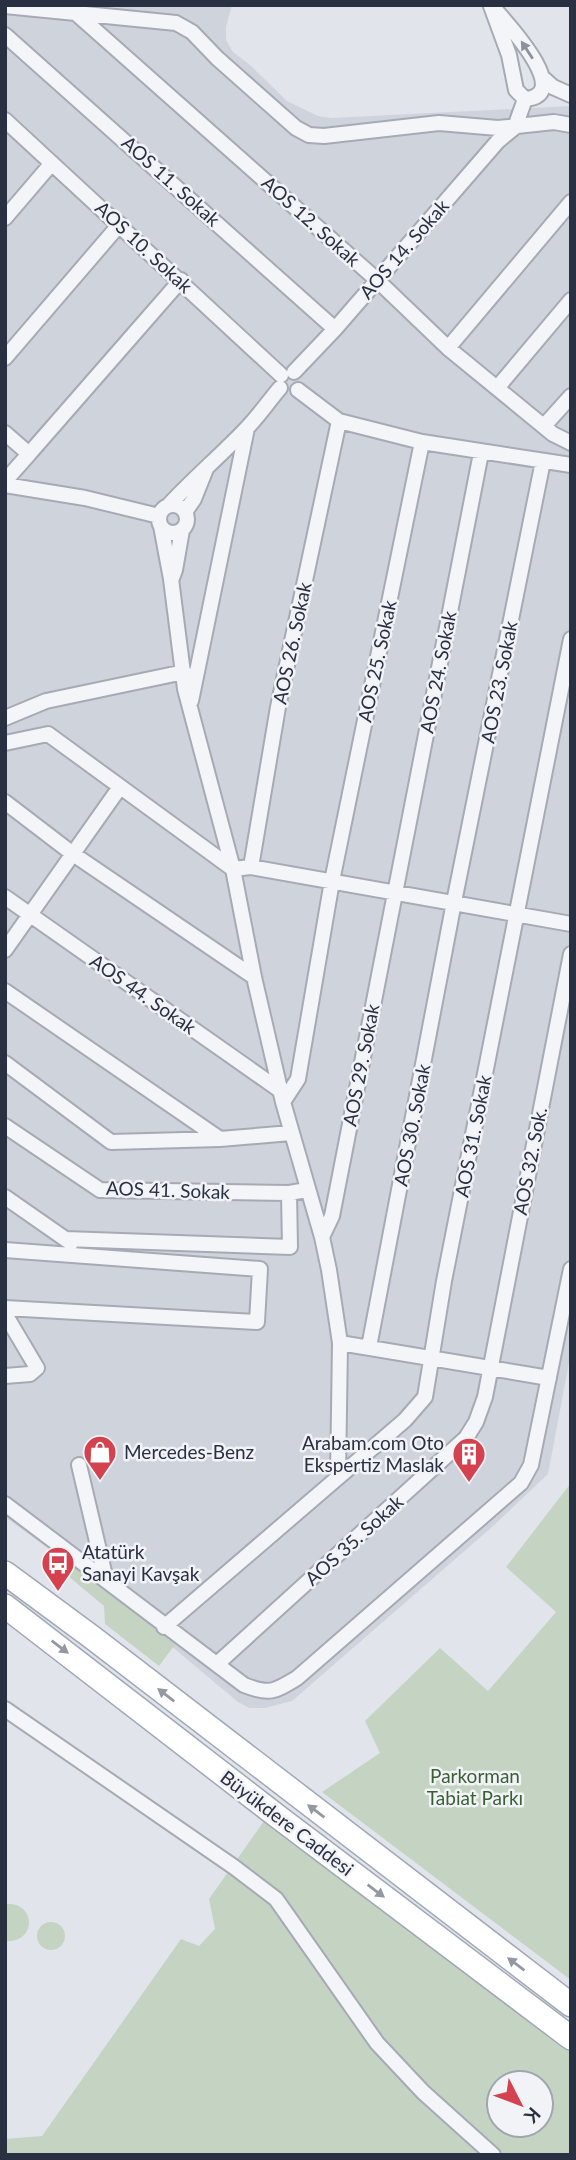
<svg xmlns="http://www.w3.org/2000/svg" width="576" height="2160" viewBox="0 0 576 2160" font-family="Lato,sans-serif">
  <rect width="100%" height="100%" fill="#e1e4ea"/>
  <path fill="#cfd3dc" d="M5,5h227l-6,22v13l7,12 17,13 37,36 31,15 13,2 240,-12v1246l-23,122 -57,54 -199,173 -27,7h-16l-11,-6 -142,-119 -91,-66z"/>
  <path fill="#c5d4c2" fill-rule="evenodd" d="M571,1483v497l-249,-188 58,-39 -15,-32 75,-73 48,43 68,-79 -50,-45z
    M67,1554l110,88 -18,24 -54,-42 -1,-18 -48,-40z
    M264,1821l307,230v104h-566v-16l37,-3 139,-197 18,7 16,-17 -6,-30zM499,2083h42v42h-42z
    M5,1904c32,-3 32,40 0,37z
    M37 1936a14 14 0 1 1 28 0a14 14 0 1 1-28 0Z"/>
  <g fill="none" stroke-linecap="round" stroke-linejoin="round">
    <defs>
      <path id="street" d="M491,5c12,14 85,90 34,94l-9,-9 -7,-35 -18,-49
        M5,6l171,17 16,9 25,26 79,70 13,7 15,1 115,-13 59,5 56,-6 17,3
        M78,15l299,265 71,68 105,86 18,9
        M5,35l330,294
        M544,79l9,8 18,8
        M5,120l276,255
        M5,218l47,-55
        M448,348l123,-146
        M5,358l115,-134
        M294,372l41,-43 163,-188 17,-14 10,-28
        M497,388l74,-88
        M298,390l41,31 83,21 149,23
        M544,426l27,-30
        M5,433l24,21 152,-174
        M5,481l24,-27
        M5,485l80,13 74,18
        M159 519a14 14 0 1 1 28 0a14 14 0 1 1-28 0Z
        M168,506c25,-27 52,-50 77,-76 13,-13 23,-28 35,-42
        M185,512l9,-13 12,-30
        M161,526l10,53 14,110 48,180 21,108 29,125 39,135 7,33 11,73 -2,134
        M172,578l3,-8 7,-40
        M191,701l56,-273
        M5,718l41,-17 138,-29
        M5,743l43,-9 185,135 18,-2 320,57
        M5,802l68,52 181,123
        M251,867l27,-160 61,-286
        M5,897l276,194
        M5,950l115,-163
        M5,991l215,148
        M5,1063l106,79 109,-3 71,-6
        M283,1102l15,-23 34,-198 90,-439
        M5,1126l95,64 189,3 18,-3
        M5,1197l66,46
        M322,1237l10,-21 149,-763
        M65,1239l225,8 -1,-54
        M5,1250l255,19 -3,53 -252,-14
        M5,1314l32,54 -7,6 -25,2
        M340,1343l209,35
        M369,1347l85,-445 89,-441
        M79,1465l27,115
        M5,1504l239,181c25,10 30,7 53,-7l224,-195 10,-18 40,-196
        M164,1627l241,-207 20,-23 19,-116 127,-642
        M217,1664l249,-226 10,-16 9,-25 86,-443
        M5,1709l229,158 42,32 101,144 46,49 70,63"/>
      <path id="primary" d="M5,1573l88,65 478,367
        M5,1606l272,210 294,222"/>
    </defs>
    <use href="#street" stroke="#a6aab4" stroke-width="18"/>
    <use href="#primary" stroke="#a0a7b6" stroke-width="26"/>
    <use href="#street" stroke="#f4f5f8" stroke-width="14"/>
    <use href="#primary" stroke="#fff" stroke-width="23"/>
  </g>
  <defs><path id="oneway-solid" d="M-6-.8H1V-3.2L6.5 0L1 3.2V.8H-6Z" transform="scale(1.75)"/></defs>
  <use fill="#8e929d" href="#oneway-solid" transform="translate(527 50) rotate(-123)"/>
  <g fill="#9498a0">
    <use href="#oneway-solid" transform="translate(60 1647) rotate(37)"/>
    <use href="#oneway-solid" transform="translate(166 1695) rotate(-142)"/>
    <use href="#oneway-solid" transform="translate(316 1811) rotate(-143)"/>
    <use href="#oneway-solid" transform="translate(376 1891) rotate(37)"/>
    <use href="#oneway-solid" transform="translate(516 1964) rotate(-143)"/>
  </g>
  <defs>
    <symbol id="shop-pin" viewBox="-11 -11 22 30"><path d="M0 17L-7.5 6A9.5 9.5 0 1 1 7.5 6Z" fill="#d3424e" stroke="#f1f3f7"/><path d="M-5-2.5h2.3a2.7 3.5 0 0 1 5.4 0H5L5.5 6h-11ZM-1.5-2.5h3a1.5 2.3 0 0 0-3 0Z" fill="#fff"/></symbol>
    <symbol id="building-pin" viewBox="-11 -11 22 30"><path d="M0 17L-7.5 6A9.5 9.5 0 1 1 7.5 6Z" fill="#d3424e" stroke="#f1f3f7"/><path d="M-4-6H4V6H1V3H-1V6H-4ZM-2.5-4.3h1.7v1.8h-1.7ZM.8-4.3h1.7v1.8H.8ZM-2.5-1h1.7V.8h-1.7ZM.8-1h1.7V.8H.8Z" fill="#fff"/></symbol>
    <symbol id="bus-pin" viewBox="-11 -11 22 30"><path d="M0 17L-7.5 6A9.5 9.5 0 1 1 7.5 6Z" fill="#d3424e" stroke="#f1f3f7"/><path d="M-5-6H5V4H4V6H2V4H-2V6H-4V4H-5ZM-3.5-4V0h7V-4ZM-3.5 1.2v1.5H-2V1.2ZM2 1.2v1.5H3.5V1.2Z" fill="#fff"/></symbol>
  </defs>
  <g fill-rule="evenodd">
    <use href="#shop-pin" x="81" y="1433" width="38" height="52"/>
    <use href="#building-pin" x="450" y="1435" width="38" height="52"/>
    <use href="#bus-pin" x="39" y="1544" width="38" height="52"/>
  </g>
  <g text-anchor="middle" stroke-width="5" stroke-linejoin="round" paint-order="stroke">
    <g font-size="19" fill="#293042" stroke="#f1f3f7">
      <text transform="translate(171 181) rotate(42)" y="7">AOS 11. Sokak</text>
      <text transform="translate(311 221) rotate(42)" y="7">AOS 12. Sokak</text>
      <text transform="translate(144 247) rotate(43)" y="7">AOS 10. Sokak</text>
      <text transform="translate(404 249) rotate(-49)" y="7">AOS 14. Sokak</text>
      <text transform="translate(292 643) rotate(-78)" y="7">AOS 26. Sokak</text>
      <text transform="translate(377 661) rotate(-78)" y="7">AOS 25. Sokak</text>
      <text transform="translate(438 672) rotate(-79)" y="7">AOS 24. Sokak</text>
      <text transform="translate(499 682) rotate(-79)" y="7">AOS 23. Sokak</text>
      <text transform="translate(143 994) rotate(35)" y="7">AOS 44. Sokak</text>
      <text transform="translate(361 1065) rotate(-79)" y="7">AOS 29. Sokak</text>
      <text transform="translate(412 1125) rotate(-79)" y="7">AOS 30. Sokak</text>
      <text transform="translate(473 1136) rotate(-79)" y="7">AOS 31. Sokak</text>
      <text transform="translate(530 1161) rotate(-79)" y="7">AOS 32. Sok.</text>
      <text transform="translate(168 1190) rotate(2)" y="7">AOS 41. Sokak</text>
      <text transform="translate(354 1540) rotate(-42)" y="7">AOS 35. Sokak</text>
      <text transform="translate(287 1823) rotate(37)" y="7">Büyükdere Caddesi</text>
    </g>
    <g font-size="19" fill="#293042" stroke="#f1f3f7" text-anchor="start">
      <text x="444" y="1450" text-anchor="end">Arabam.com Oto<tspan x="444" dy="22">Ekspertiz Maslak</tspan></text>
      <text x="124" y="1459">Mercedes-Benz</text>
      <text x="82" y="1559">Atatürk<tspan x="82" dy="22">Sanayi Kavşak</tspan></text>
    </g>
    <g font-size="19" fill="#3a5f35" stroke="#f1f3f7">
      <text x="475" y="1783">Parkorman<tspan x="475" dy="22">Tabiat Parkı</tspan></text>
    </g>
  </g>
  <rect width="576" height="2160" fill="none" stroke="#293042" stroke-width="14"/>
  <g transform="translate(520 2104) rotate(132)"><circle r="33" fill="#f1f3f7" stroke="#a1a5af" stroke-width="2"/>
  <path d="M0-5L12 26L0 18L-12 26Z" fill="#d3424e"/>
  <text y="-10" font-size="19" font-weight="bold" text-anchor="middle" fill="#293042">K</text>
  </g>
</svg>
